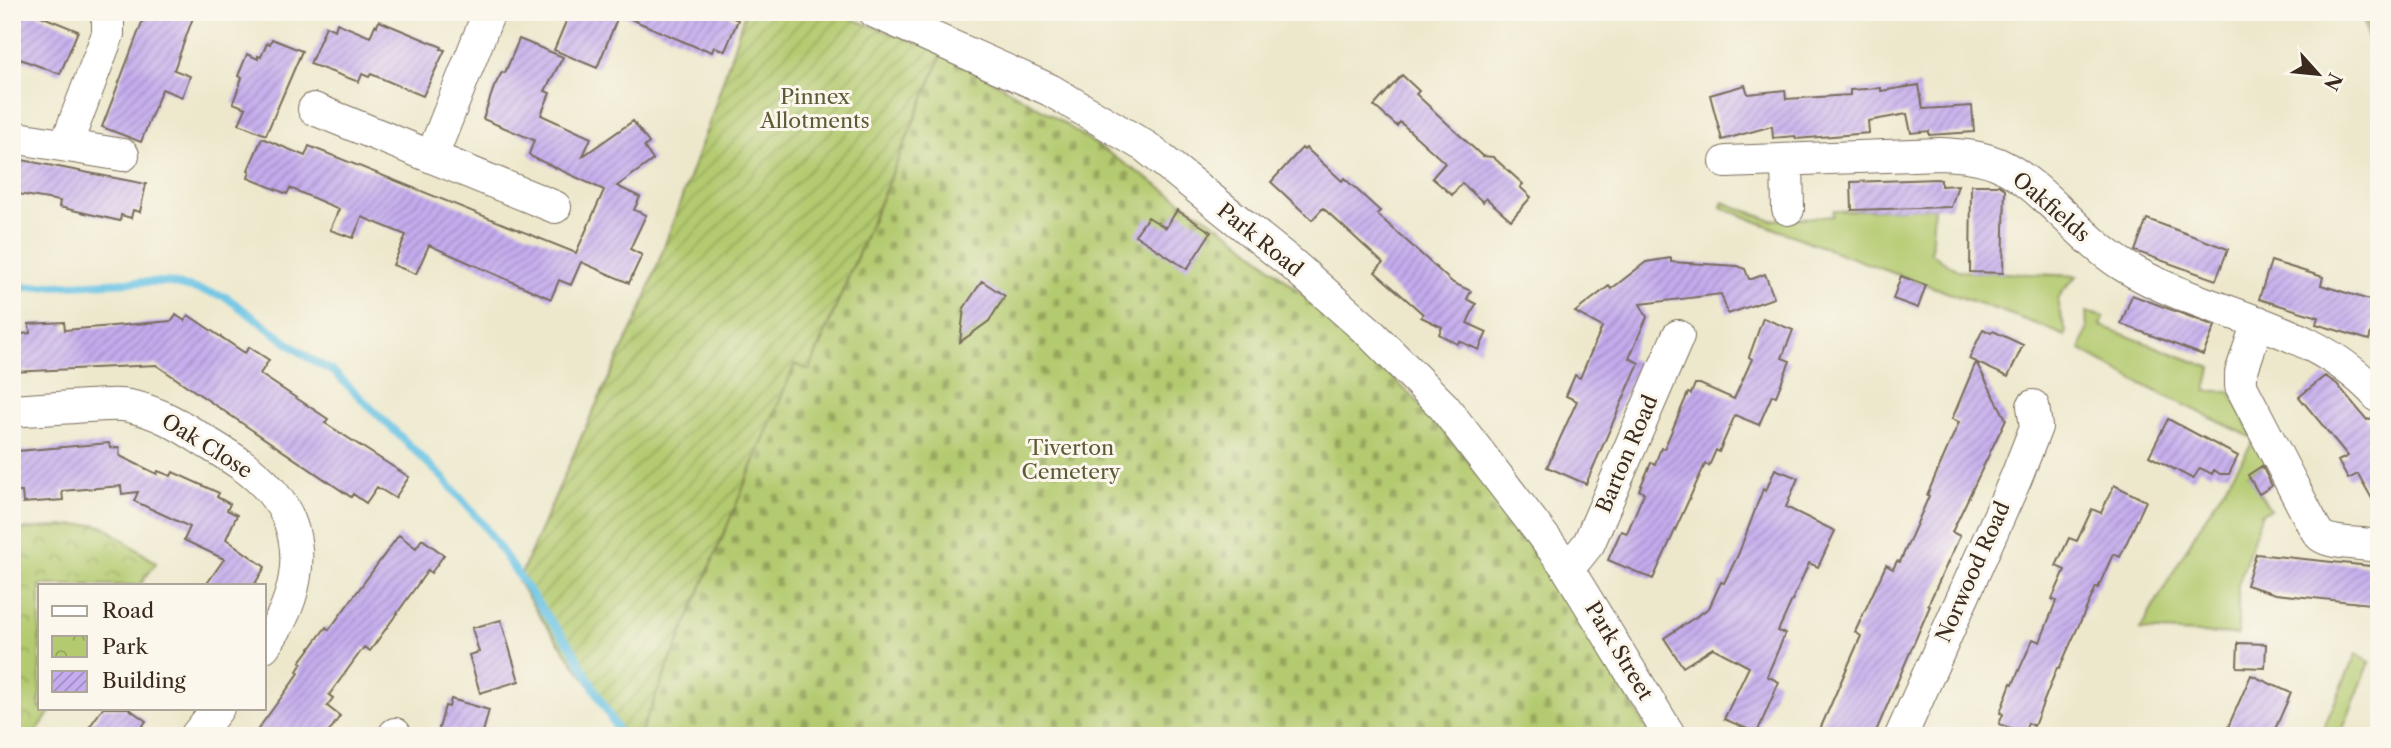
<svg xmlns="http://www.w3.org/2000/svg" width="2391" height="748" viewBox="0 0 2391 748" font-family="'Libre Caslon Text',serif">
  <defs>
    <pattern id="cemetery-stones" width="16" height="16" patternUnits="userSpaceOnUse" patternTransform="scale(1.75)"><rect width="16" height="16" fill="#b4ca6f"/><path d="M2 7V4a2 2 0 0 1 4 0v3zM10 15v-3a2 2 0 0 1 4 0v3z" fill="#94a45b"/></pattern>
    <pattern id="park-crowns" width="20" height="18" patternUnits="userSpaceOnUse" patternTransform="scale(1.75)"><rect width="20" height="18" fill="#b4ca6f"/><path d="M2 6a3 3 0 1 1 6 0M12 15a3 3 0 1 1 6 0" fill="none" stroke="#94a45b"/></pattern>
    <pattern id="garden-furrows" width="10" height="10" patternUnits="userSpaceOnUse" patternTransform="scale(1.75)"><rect width="10" height="10" fill="#b4ca6f"/><path d="M-1 1l2-2M0 10L10 0M9 11l2-2" fill="none" stroke="#94a45b"/></pattern>
    <pattern id="building-hatch" width="6" height="6" patternUnits="userSpaceOnUse" patternTransform="scale(1.75)"><rect width="6" height="6" fill="#c4acee"/><path d="M-1 1l2-2M0 6l6-6M5 7l2-2" fill="none" stroke="#a08cc0"/></pattern>
  </defs>
  <rect width="100%" height="100%" fill="#fbf7ec"/>
  <filter id="ink" filterUnits="userSpaceOnUse"><feTurbulence type="fractalNoise" baseFrequency=".0143" numOctaves="2"/><feDisplacementMap in="SourceGraphic" scale="14" xChannelSelector="R" yChannelSelector="G"/><feConvolveMatrix kernelMatrix="1 2 1 2 8 2 1 2 1" color-interpolation-filters="sRGB"/></filter>
  <filter id="wash" filterUnits="userSpaceOnUse"><feTurbulence type="fractalNoise" baseFrequency=".00686" numOctaves="4" result="noise"/><feDisplacementMap in="SourceGraphic" scale="28" xChannelSelector="R" yChannelSelector="G"/><feGaussianBlur stdDeviation="1.57" result="paint"/><feColorMatrix in="noise" values="0 0 0 0 0 0 0 0 0 0 0 0 0 0 0 0 0 1.4 0 .05"/><feComposite in="paint" operator="in"/></filter>
  <g filter="url(#wash)">
    <rect width="100%" height="100%" fill="#ede8cc"/>
    <path fill="#b4ca6f" stroke="#787a46" stroke-width="2" d="M2362,12l17,35v49z
      M1723,202l47,18 63,-4v-5h5l96,-4 -3,46 28,18 118,5c-26,26 -21,23 -11,55l-1,5c-42,-19 -84,-31 -127,-47 -73,-26 -145,-52 -217,-82z
      M2086,312l18,5 -3,9 110,42 -5,23h24l37,72 -19,11 22,36 -8,3 -24,72v50l-98,-5 55,-96 60,-95 -106,-51 -68,-38 6,-22z
      M2356,654l14,8 -30,74h-20z"/>
    <path fill="url(#cemetery-stones)" stroke="#787a46" stroke-width="2" d="M943,52l110,64 184,122 94,81 84,80 46,53 114,156 76,128h-1012l156,-372 15,5z"/>
    <path fill="url(#park-crowns)" stroke="#787a46" stroke-width="2" d="M94,524l11,3 51,36 -16,22h-100v123h13l-20,28h-21v-206z"/>
    <path fill="url(#garden-furrows)" stroke="#787a46" stroke-width="2" d="M745,12h88l110,40 -134,318 -14,-6 -156,372h-13l-87,-121 -21,-34 66,-150 57,-121 71,-195z"/>
    <g fill="none" stroke-linecap="round" stroke-linejoin="round">
      <path stroke="#66c2e4" stroke-width="8" d="M12,288l116,-6h39l29,7 30,8 81,60 27,15 109,106 39,45 67,96 21,26 51,91"/>
    </g>
    <g id="blocks">
      <path fill="url(#building-hatch)" d="M23,12h8l47,19 -18,43 -48,-18v-18z
        M146,12h49l-21,58 16,6 -8,21 -20,-8 -21,53 -39,-15z
        M570,12h150l18,8 -13,31 -11,-4 -2,5 -10,-4 -1,1 -82,-35 -22,54 -43,-18z
        M379,21l63,26 -1,2 4,1 -22,46 -52,-22 -2,3 -7,-3 -3,8 -49,-18 16,-38 9,4 2,-7 33,14 5,-12 2,1z
        M272,39l30,12 -36,84 -27,-11 7,-16 -13,-5 9,-25 -4,-2 9,-22 11,5v-3l3,1 6,-14 3,1z
        M519,39l44,18 -18,34 5,2 -9,22 50,23 -8,18 50,-35 16,22 -5,4 9,13 -36,26 23,11 -6,13 12,5 -16,34 12,6 -13,28 -48,-21 -10,23 -12,-5 -8,19 -122,-54 -13,29 -23,-9 13,-30 -44,-18 -9,21 -23,-8 9,-21 -49,-21 -3,6 -39,-16 2,-7 -2,-1 14,-32 43,18 4,-10 267,107 28,-63 -72,-33 -3,-3 5,-14 -51,-21 11,-32 8,-15 3,1z
        M1402,75l17,16 -3,3 66,62 11,1 30,27 -3,3 11,10 -20,23 -25,-22 -3,4 -21,-19 -10,12 -20,-17 13,-15 -45,-41 -3,4 -23,-20z
        M1745,85l3,9 37,-4 1,9 64,-4v-5l31,-2v3l38,-6 4,24 49,-3 2,26 -45,3v-4l-18,2 -4,-19 -39,7 1,12 -73,6 -1,-3 -22,2 -1,-12 -50,14 -12,-45z
        M1302,148l2,2 2,-2 36,33 2,-3 36,33 -3,3 76,69 18,8 -4,8 9,5 -9,19 20,9 -8,18 -20,-9 -2,3 -18,-10 3,-7 -21,-10 2,-3 -48,-42 8,-9 -60,-55 -11,12 -41,-38z
        M12,158l134,26 -6,28 -7,-2 -2,8 -10,-3 -1,6 -61,-14 1,-6 -48,-8z
        M1937,179l4,1v6l17,-1 -7,22 -99,3 -1,-28z
        M1971,185h28l6,4 -2,84 -33,-1z
        M1177,210l34,22 -24,37 -52,-34 13,-18 18,11z
        M2147,219l81,30 -12,31 -81,-29z
        M1671,258v4l67,4 7,3 4,10h3l13,-5 9,24 -46,16 -7,-20 -81,10 7,13 -18,41 10,5 -53,121 -39,-17 30,-66 -11,-5 9,-21 5,3 22,-51 -27,-15 34,-26 2,3 35,-27z
        M2271,261l52,16 -2,8 58,18 -10,37 -53,-16 2,-7 -59,-18z
        M1901,276l25,9 -8,23 -25,-9z
        M982,281l23,15 -16,25 -29,21 4,-34z
        M2132,295l83,31 -12,29 -82,-31z
        M176,315l9,6 3,-6 57,38 4,-6 20,13 -9,14 68,45 -3,4 84,54 -14,21 -18,-11 -11,16 -13,-9 -2,3 -195,-132 -144,7v-37l18,-2 -1,-9 35,-2 1,8 107,-9z
        M1763,318l30,12 -11,28 8,3 -14,35 -4,-1 -13,30 -24,-10 -16,37 -3,-2 -7,16 -4,-2 -52,115 -45,-19 13,-29 6,2 17,-40 -5,-3 12,-27 4,1 6,-16 3,1 24,-56 3,1 4,-10h5l34,15 18,-40 -3,-2z
        M1983,329l8,4 2,-2 30,14 -15,32 -39,-18z
        M1976,362l30,57 -54,113 8,4 -32,69 2,1 -56,130h-57l44,-100 -6,-4 31,-67 7,4 4,-8 3,1 29,-66 -2,-1 32,-73 -7,-3z
        M2325,376l12,8 30,36 12,-5v96l-21,-37 -10,5 -10,-18 10,-5 -49,-59z
        M2168,419l70,37 -9,18h-9l-6,-4 -2,4 -12,-6 -7,11 -44,-23z
        M109,443l1,5 9,-1 1,9 37,18 1,-3 13,5 2,-4 46,21 -2,4 13,7 -3,6 10,5 -11,24 39,28 -11,18h-48l18,-26 -40,-19 6,-13 -56,-26 4,-9 -16,2 -1,-8 -59,5 1,9 -40,3 -1,-11h-10v-35l6,-1v-5z
        M2262,466l10,20 -13,8 -11,-19z
        M1775,469l23,9 -12,29 49,24 -17,36 -9,-4 -31,68 7,3 -18,42 12,6 -22,51 -33,-14 25,-52 -36,-19 -30,19 -19,-29 45,-30 12,-26 3,1 14,-28 25,-66 3,2z
        M2114,485l32,16 -26,56 -7,-3 -15,34 -2,-1 -37,82 -2,-1 -23,58 -6,-3 -4,10 -25,-9 4,-10 -3,-1 11,-30 2,1 20,-45 7,3 16,-41 -4,-2 13,-29 -9,-4 13,-28 8,3 15,-32 9,4z
        M399,535l17,13 6,-9 22,16 -13,18 -3,-3 -58,81 -6,-4 -35,48 4,3 -6,8 13,10 -14,20h-73l46,-63 -2,-2 5,-8 -2,-1 26,-35 3,3z
        M2256,554l123,13v38l-103,-11 -30,-9z
        M501,620l18,61 -39,12 -11,-38 10,-3 -7,-24z
        M2238,643l28,1 -1,24 -28,-1z
        M2251,675l40,18 -19,43h-48z
        M451,699l38,11 -7,26h-45l8,-30 4,1z
        M103,708h25l18,13 -10,15h-53z"/>
    </g>
  </g>
  <g filter="url(#ink)">
    <use href="#blocks" fill-opacity="0" stroke="#796c5b" stroke-width="2"/>
    <g fill="none" stroke-linecap="round" stroke-linejoin="round">
      <defs>
        <path id="minor" d="M875,12l175,78 96,57 146,117 76,67 76,76 122,159 104,170
          M314,109l241,98
          M12,137l111,18
          M66,145l42,-111v-14l-3,-8
          M432,156l57,-144
          M1787,161l1,48
          M1726,162l214,-8c20,1 39,2 58,10 45,20 82,76 128,103 82,50 185,54 253,130
          M2258,322l-17,51v13l70,135c2,4 6,12 10,15 12,9 42,6 58,11
          M12,411c25,-2 50,-3 75,-5 14,0 29,-3 42,0 28,5 54,21 77,36 23,14 47,28 64,48 42,47 29,110 -6,156
          M1566,566l11,-8 12,-15 89,-207
          M196,736l22,-28
          M395,736v-2
          M1901,736l115,-258 20,-51 -3,-21"/>
      </defs>
      <use href="#minor" stroke="#796c5b" stroke-width="34"/>
      <use href="#minor" stroke="#fff" stroke-width="32"/>
    </g>
  </g>
  <g text-anchor="middle" stroke-width="6" stroke-linejoin="round" paint-order="stroke">
    <g font-size="21" fill="#5f5a36" stroke="#fbf7ec">
      <text x="815" y="104">Pinnex<tspan x="815" dy="24">Allotments</tspan></text>
      <text x="1071" y="455">Tiverton<tspan x="1071" dy="24">Cemetery</tspan></text>
    </g>
    <g font-size="21" fill="#3b2a1e" stroke="#fbf7ec">
      <text transform="translate(2051 207) rotate(41)" y="7">Oakfields</text>
      <text transform="translate(1260 240) rotate(39)" y="7">Park Road</text>
      <text transform="translate(207 446) rotate(32)" y="7">Oak Close</text>
      <text transform="translate(1627 454) rotate(-67)" y="7">Barton Road</text>
      <text transform="translate(1973 572) rotate(-66)" y="7">Norwood Road</text>
      <text transform="translate(1619 651) rotate(59)" y="7">Park Street</text>
    </g>
  </g>
  <rect width="2391" height="748" fill="none" stroke="#fbf7ec" stroke-width="42"/>
  <rect x="38" y="584" width="228" height="126" fill="#fbf7ec" stroke="#aea59a" stroke-width="2"/>
  <rect x="52" y="606" width="35" height="10" fill="#ffffff" stroke="#aea59a" stroke-width="2"/>
  <text x="102" y="618" font-size="21" fill="#3b2a1e">Road</text>
  <rect x="52" y="636" width="35" height="21" fill="url(#park-crowns)" stroke="#aea59a" stroke-width="2"/>
  <text x="102" y="654" font-size="21" fill="#3b2a1e">Park</text>
  <rect x="52" y="671" width="35" height="21" fill="url(#building-hatch)" stroke="#aea59a" stroke-width="2"/>
  <text x="102" y="688" font-size="21" fill="#3b2a1e">Building</text>
  <g transform="translate(2318 74) rotate(117)" stroke="#fbf7ec" stroke-width="5" paint-order="stroke">
  <path d="M0-5L12 26L0 18L-12 26Z" fill="#3b2a1e"/>
  <text y="-10" font-size="19" font-weight="bold" text-anchor="middle" fill="#3b2a1e">N</text>
  </g>
</svg>
